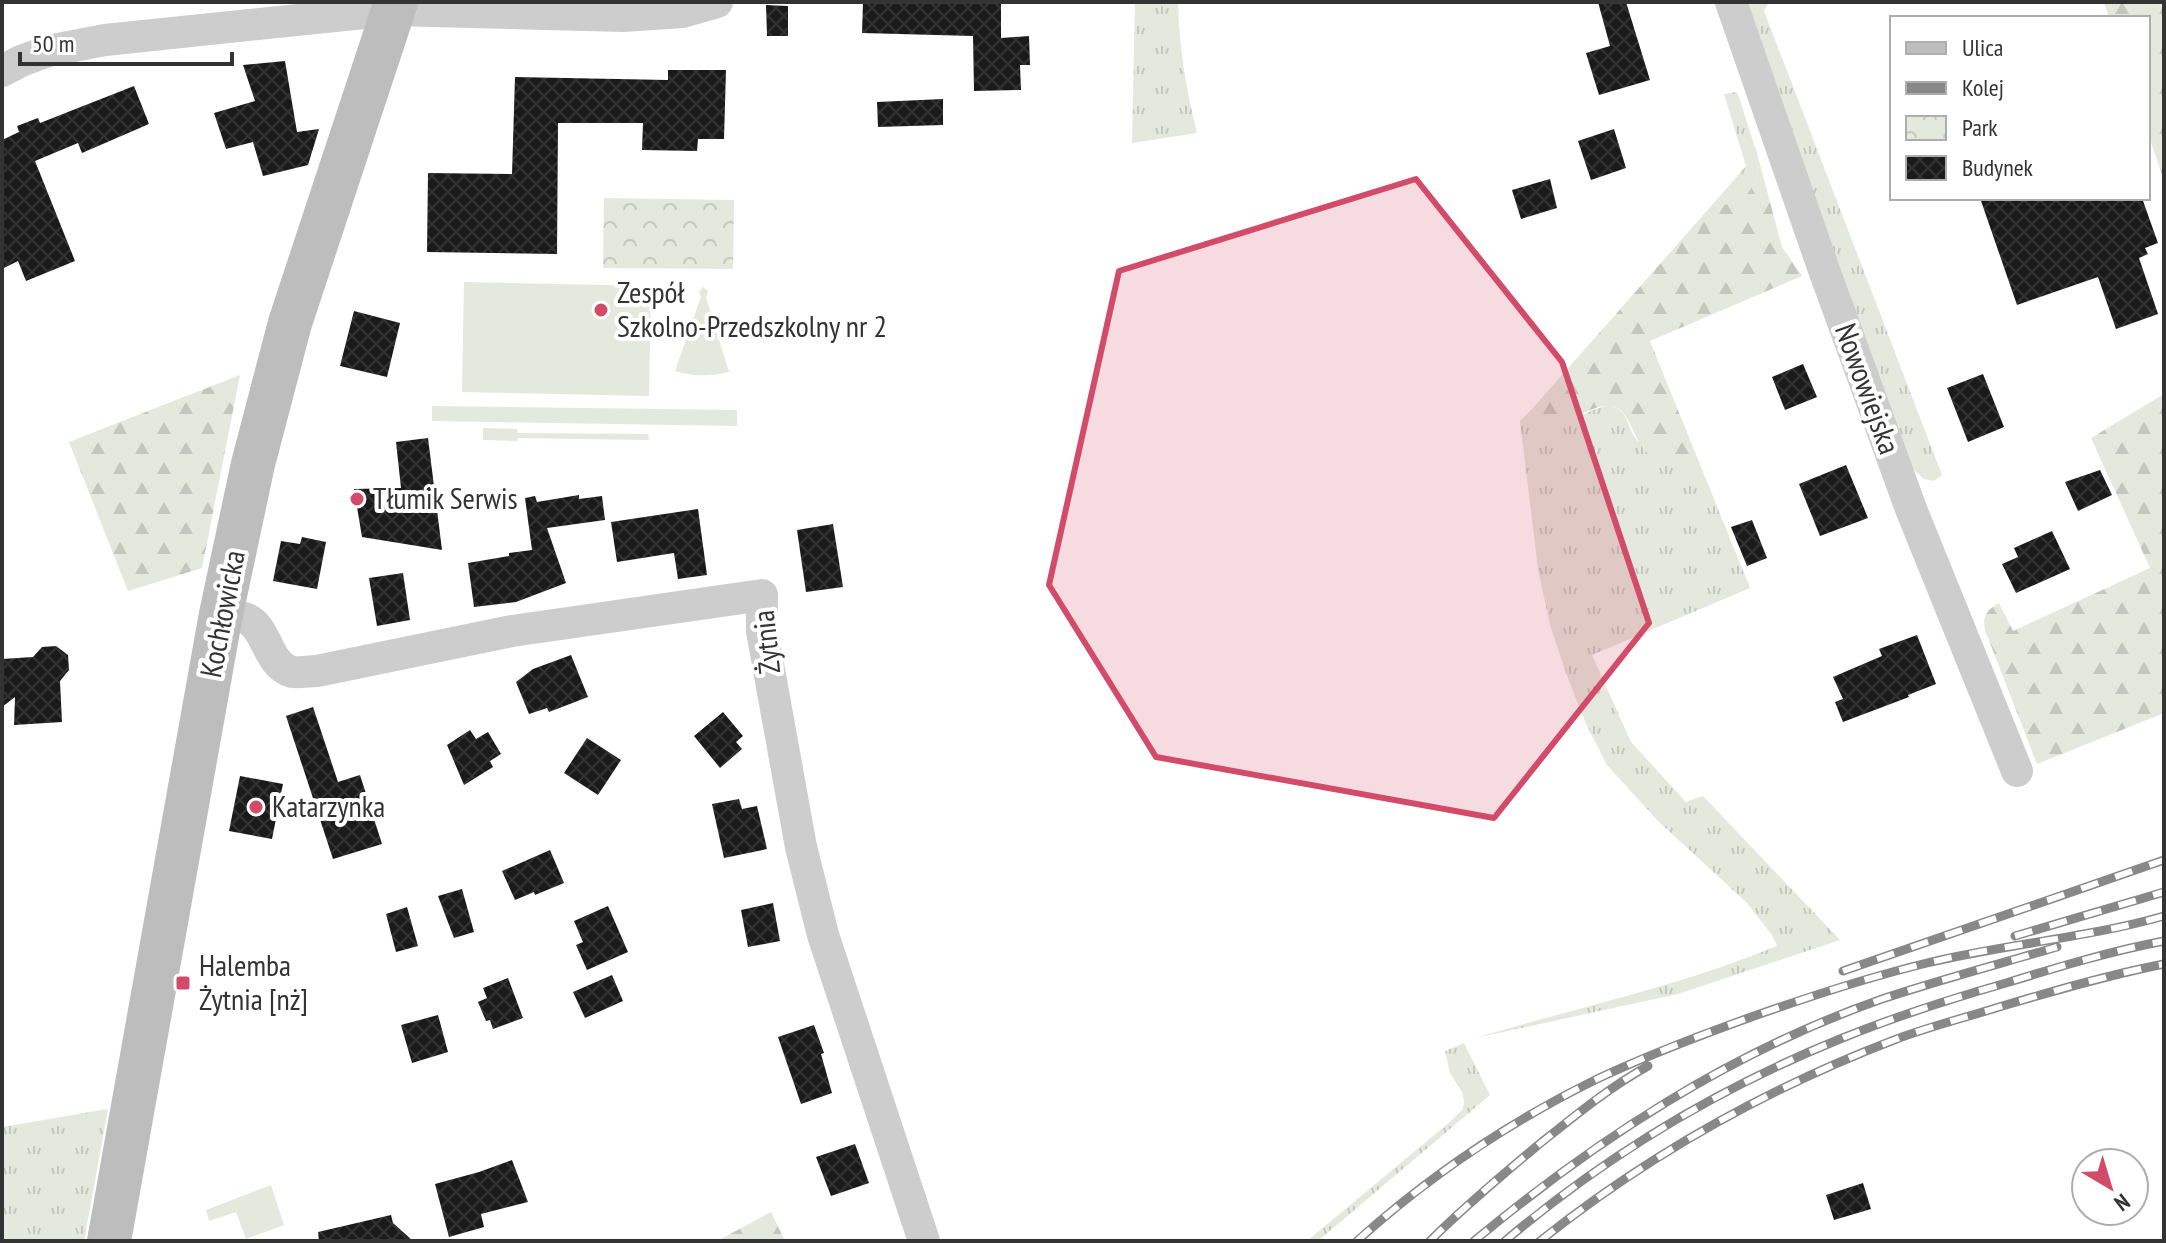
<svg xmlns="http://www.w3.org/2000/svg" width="2166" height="1243" viewBox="0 0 2166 1243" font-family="'PT Sans Narrow',sans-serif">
  <defs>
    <pattern id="grass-tufts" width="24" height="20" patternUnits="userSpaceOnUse" patternTransform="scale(2)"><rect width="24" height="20" fill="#e4e8dd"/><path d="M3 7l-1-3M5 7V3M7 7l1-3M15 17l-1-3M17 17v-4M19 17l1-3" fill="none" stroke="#c4c7be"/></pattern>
    <pattern id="forest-firs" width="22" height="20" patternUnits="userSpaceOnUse" patternTransform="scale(2)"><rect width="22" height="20" fill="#e4e8dd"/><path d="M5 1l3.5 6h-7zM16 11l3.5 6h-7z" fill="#c4c7be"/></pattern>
    <pattern id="park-crowns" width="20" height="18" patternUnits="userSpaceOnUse" patternTransform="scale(2)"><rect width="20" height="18" fill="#e4e8dd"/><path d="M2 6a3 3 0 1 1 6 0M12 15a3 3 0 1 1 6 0" fill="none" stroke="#c4c7be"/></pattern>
    <pattern id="building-cross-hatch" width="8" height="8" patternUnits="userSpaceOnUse" patternTransform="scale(2)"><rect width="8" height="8" fill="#1a1a1a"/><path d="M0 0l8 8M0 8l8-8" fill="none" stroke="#333"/></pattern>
  </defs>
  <rect width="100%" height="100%" fill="#fff"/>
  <path fill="url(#grass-tufts)" d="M1135,2h43c1,45 8,87 19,131l-65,10z
    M1744,2h25l-5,9 178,464 -8,6 -10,-2 -11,-10z
    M1736,92l3,5 19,60c2,29 -15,52 -45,47l33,-38 -22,-72z
    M1608,405c20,4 18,19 27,33 6,9 23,15 33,20l18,-5 11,4 53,131 -158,67 39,87 55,60 17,-6 137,144 -162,54 -203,44c101,-30 205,-52 302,-92l-5,-11 -25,-32 -90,-83 -50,-55 -20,-39 -20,-50 -17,-51 -12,-56 -18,-148 12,-12 4,5 42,3 15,-7z
    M1464,1043l26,52 -172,146h-11l144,-120 12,-12 1,-8 -2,-9 -12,-19 -5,-22z
    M108,1109l-24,132h-82v-114z"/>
  <path fill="url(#forest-firs)" d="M2104,2h60v179l-16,-48v-115h-39z
    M1758,157l24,90 20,29 -152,65 47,116c-20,-6 -33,8 -48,-3 -16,-11 -18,-45 -37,-48 -29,-4 -51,37 -80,3l181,-205c30,5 47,-18 45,-47z
    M240,375l-38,193 -74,23 -59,-149z
    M2164,394v319l-127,51 -52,-134c-3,-14 2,-20 14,-27l14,28 137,-63 -59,-130z
    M771,1212l14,29h-68z"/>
  <path fill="url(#park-crowns)" d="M604,198l130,2 -1,69 -130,-1z"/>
  <path fill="#e4e8dd" d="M464,282l187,4 -2,110 -187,-4z
    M703,287l5,4 -2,6 23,75c-19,4 -35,5 -54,-1l26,-74 -2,-5z
    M432,406l305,4v16l-305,-5z
    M483,428l34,1 1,4 130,1 1,6 -131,-2 -1,3 -34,-1z
    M271,1185l13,40 -38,14 -10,-27 -27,9 -3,-11z"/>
  <path fill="url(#building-cross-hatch)" d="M863,2h138v36l28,-2 1,29h-10l1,25 -47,1 -1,-55 -111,-3z
    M1598,2h28l24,78 -51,15 -13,-42 24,-7z
    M766,5l22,1v30h-21z
    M285,61l12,71 22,-3 -11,36 -45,11 -10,-34 -27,7 -12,-36 41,-12 -12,-36z
    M668,70h58l-2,69h-26l-1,12 -55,-1 1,-27h-85l-1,131 -130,-2 1,-79 84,1 3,-97 153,3z
    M134,86l15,38 -67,29 -4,-10 -43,18 40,100 -49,20 -8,-20 -16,8v-129l17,-8 -2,-6 21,-8 2,5z
    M943,99v26l-65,2 -1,-25z
    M1614,129l12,39 -35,12 -13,-39z
    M1550,179l7,29 -36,11 -9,-29z
    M1980,198h162l16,45 -13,5 3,6 -9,4 19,56 -42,15 -18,-52 -81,28z
    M354,311l46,12 -13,54 -47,-11z
    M1803,364l14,33 -32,13 -13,-33z
    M1983,374l21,53 -36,15 -21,-54z
    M428,438l14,112 -80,-13 -8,-48 47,-1 -5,-46z
    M1846,465l22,53 -48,18 -21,-52z
    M2100,470l12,25 -34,16 -13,-29z
    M579,495v4l23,-3 3,24 -58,8 19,55 -50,19 -42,5 -6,-44 41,-7v-3l23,-3 -7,-52 10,-2 2,6z
    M698,509l9,66 -29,4 -4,-26 -57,9 -6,-40z
    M1752,520l15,38 -20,8 -16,-39z
    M833,524l10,63 -37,5 -9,-62z
    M2052,531l18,38 -54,24 -14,-29 16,-7 -4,-9z
    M302,537l24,5 -9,47 -44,-8 8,-40 19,3z
    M403,573l7,47 -33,6 -8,-48z
    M1917,635l19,49 -28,11 1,2 -66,25 -8,-20 8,-3 -10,-22 49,-21 -3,-7z
    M56,646l12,9 1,15 -9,11 2,41 -48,3 1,-28 -13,10v-48l31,-2 9,-10z
    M571,655l17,42 -39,15 -2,-4 -18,6 -13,-32 17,-13z
    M313,707l25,75 22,-7 22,69 -49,15 -47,-143z
    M723,712l20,24 -7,6 6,7 -22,19 -26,-32z
    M470,730l6,9 12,-7 13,22 -11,7 3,6 -29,18 -17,-40z
    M587,738l34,22 -23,35 -34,-22z
    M240,776l43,8 -11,55 -43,-8z
    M739,799l3,10 15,-3 10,43 -43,9 -12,-54z
    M550,850l14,33 -29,12 -1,-3 -19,8 -13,-29z
    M462,889l12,43 -20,6 -16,-42z
    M773,903l7,38 -32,6 -7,-37z
    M608,906l20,46 -41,18 -11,-25 7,-3 -9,-21z
    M407,907l11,39 -22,6 -10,-38z
    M612,975l11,26 -38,17 -12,-26z
    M508,978l15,40 -30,11 -3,-9 -4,1 -8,-19 9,-4 -4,-10z
    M438,1015l10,37 -36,11 -11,-38z
    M814,1025l10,28 -3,1 11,39 -31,11 -23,-67z
    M855,1144l14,39 -38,13 -15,-39z
    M512,1160l16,42 -47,12 3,13 -35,10 -14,-53 44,-12z
    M1863,1183l8,26 -37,11 -8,-25z
    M391,1215l2,8 20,18h-94l-1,-9z"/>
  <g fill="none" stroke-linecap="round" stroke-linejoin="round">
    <path stroke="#cdcdcd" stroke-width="32" d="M1731,2l92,265 88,242 106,262
      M2,71l19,-10 27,-10 57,-11 288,-30 230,6 59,-4 35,-10
      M221,614c8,1 19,1 26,5 21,10 20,46 45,53 7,1 17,-1 25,-1l195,-40 250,-36v36l39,216 22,88 101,306"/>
    <path stroke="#bdbdbd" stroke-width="44" d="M109,1241l112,-627 32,-150 37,-141 106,-321"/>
    <defs>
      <path id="rail" d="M2015,936l149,-44
        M1843,971l321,-111
        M1357,1241c71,-64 154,-120 240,-162 51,-24 104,-44 157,-63 57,-20 115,-39 173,-53 78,-19 160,-25 237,-47
        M1430,1241c34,-34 71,-65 107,-95 35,-28 71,-58 111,-80
        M1474,1241c122,-101 256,-189 408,-242 57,-19 117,-35 175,-52
        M1505,1241c99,-84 214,-153 335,-202 54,-22 110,-40 166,-56 52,-16 105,-32 158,-42
        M1540,1241c107,-85 226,-152 354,-201 34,-13 70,-22 105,-33 54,-16 109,-32 165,-43"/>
    </defs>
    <use href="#rail" stroke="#888" stroke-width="9"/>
    <use href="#rail" stroke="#fff" stroke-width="6" stroke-dasharray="18" stroke-linecap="butt"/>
  </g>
  <path fill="#d24c6a" fill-opacity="0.2" stroke="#d24c6a" stroke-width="6" stroke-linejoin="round" d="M1416,179l146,183 87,261 -155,195 -338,-61 -107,-172 70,-314z"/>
  <g fill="#d24c6a" stroke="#fff" stroke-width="3">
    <circle cx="601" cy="310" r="8"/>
    <circle cx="357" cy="499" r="8"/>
    <circle cx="256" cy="807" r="8"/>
    <rect x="175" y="975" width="16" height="16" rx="4"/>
  </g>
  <g text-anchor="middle" stroke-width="8" stroke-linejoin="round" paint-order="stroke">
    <g font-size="30" fill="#333" stroke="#fff" text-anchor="start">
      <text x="617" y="303">Zespół<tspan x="617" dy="34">Szkolno-Przedszkolny nr 2</tspan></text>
      <text x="373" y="509">Tłumik Serwis</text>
      <text x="272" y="817">Katarzynka</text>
      <text x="199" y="976">Halemba<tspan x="199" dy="34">Żytnia [nż]</tspan></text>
    </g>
    <g font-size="30" fill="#333" stroke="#fff">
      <text transform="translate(1867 389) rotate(70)" y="10">Nowowiejska</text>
      <text transform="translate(223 614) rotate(-79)" y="10">Kochłowicka</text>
      <text transform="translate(767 642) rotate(-96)" y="10">Żytnia</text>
    </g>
  </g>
  <rect width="2166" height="1243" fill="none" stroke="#333333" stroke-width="8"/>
  <rect x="1890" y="16" width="260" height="184" fill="#ffffff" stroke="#adadad" stroke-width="2"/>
  <rect x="1906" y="42" width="40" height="12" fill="#bdbdbd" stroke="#adadad" stroke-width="2"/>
  <text x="1962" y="56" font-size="24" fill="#333333">Ulica</text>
  <rect x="1906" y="82" width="40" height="12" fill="#888888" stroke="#adadad" stroke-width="2"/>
  <text x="1962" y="96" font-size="24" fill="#333333">Kolej</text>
  <rect x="1906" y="116" width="40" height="24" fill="url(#park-crowns)" stroke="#adadad" stroke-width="2"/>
  <text x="1962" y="136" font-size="24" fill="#333333">Park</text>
  <rect x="1906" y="156" width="40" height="24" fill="url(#building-cross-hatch)" stroke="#adadad" stroke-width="2"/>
  <text x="1962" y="176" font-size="24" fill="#333333">Budynek</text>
  <g transform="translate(2110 1187) rotate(142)"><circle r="38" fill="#ffffff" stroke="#adadad" stroke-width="2"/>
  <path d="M0-6L14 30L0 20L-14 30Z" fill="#d24c6a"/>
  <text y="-12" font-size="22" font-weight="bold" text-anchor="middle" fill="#333333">N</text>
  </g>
  <path d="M20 52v12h212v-12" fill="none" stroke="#333333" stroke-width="4"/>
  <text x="32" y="52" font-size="24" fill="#333333" stroke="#ffffff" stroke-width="6" paint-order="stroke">50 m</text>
</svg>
